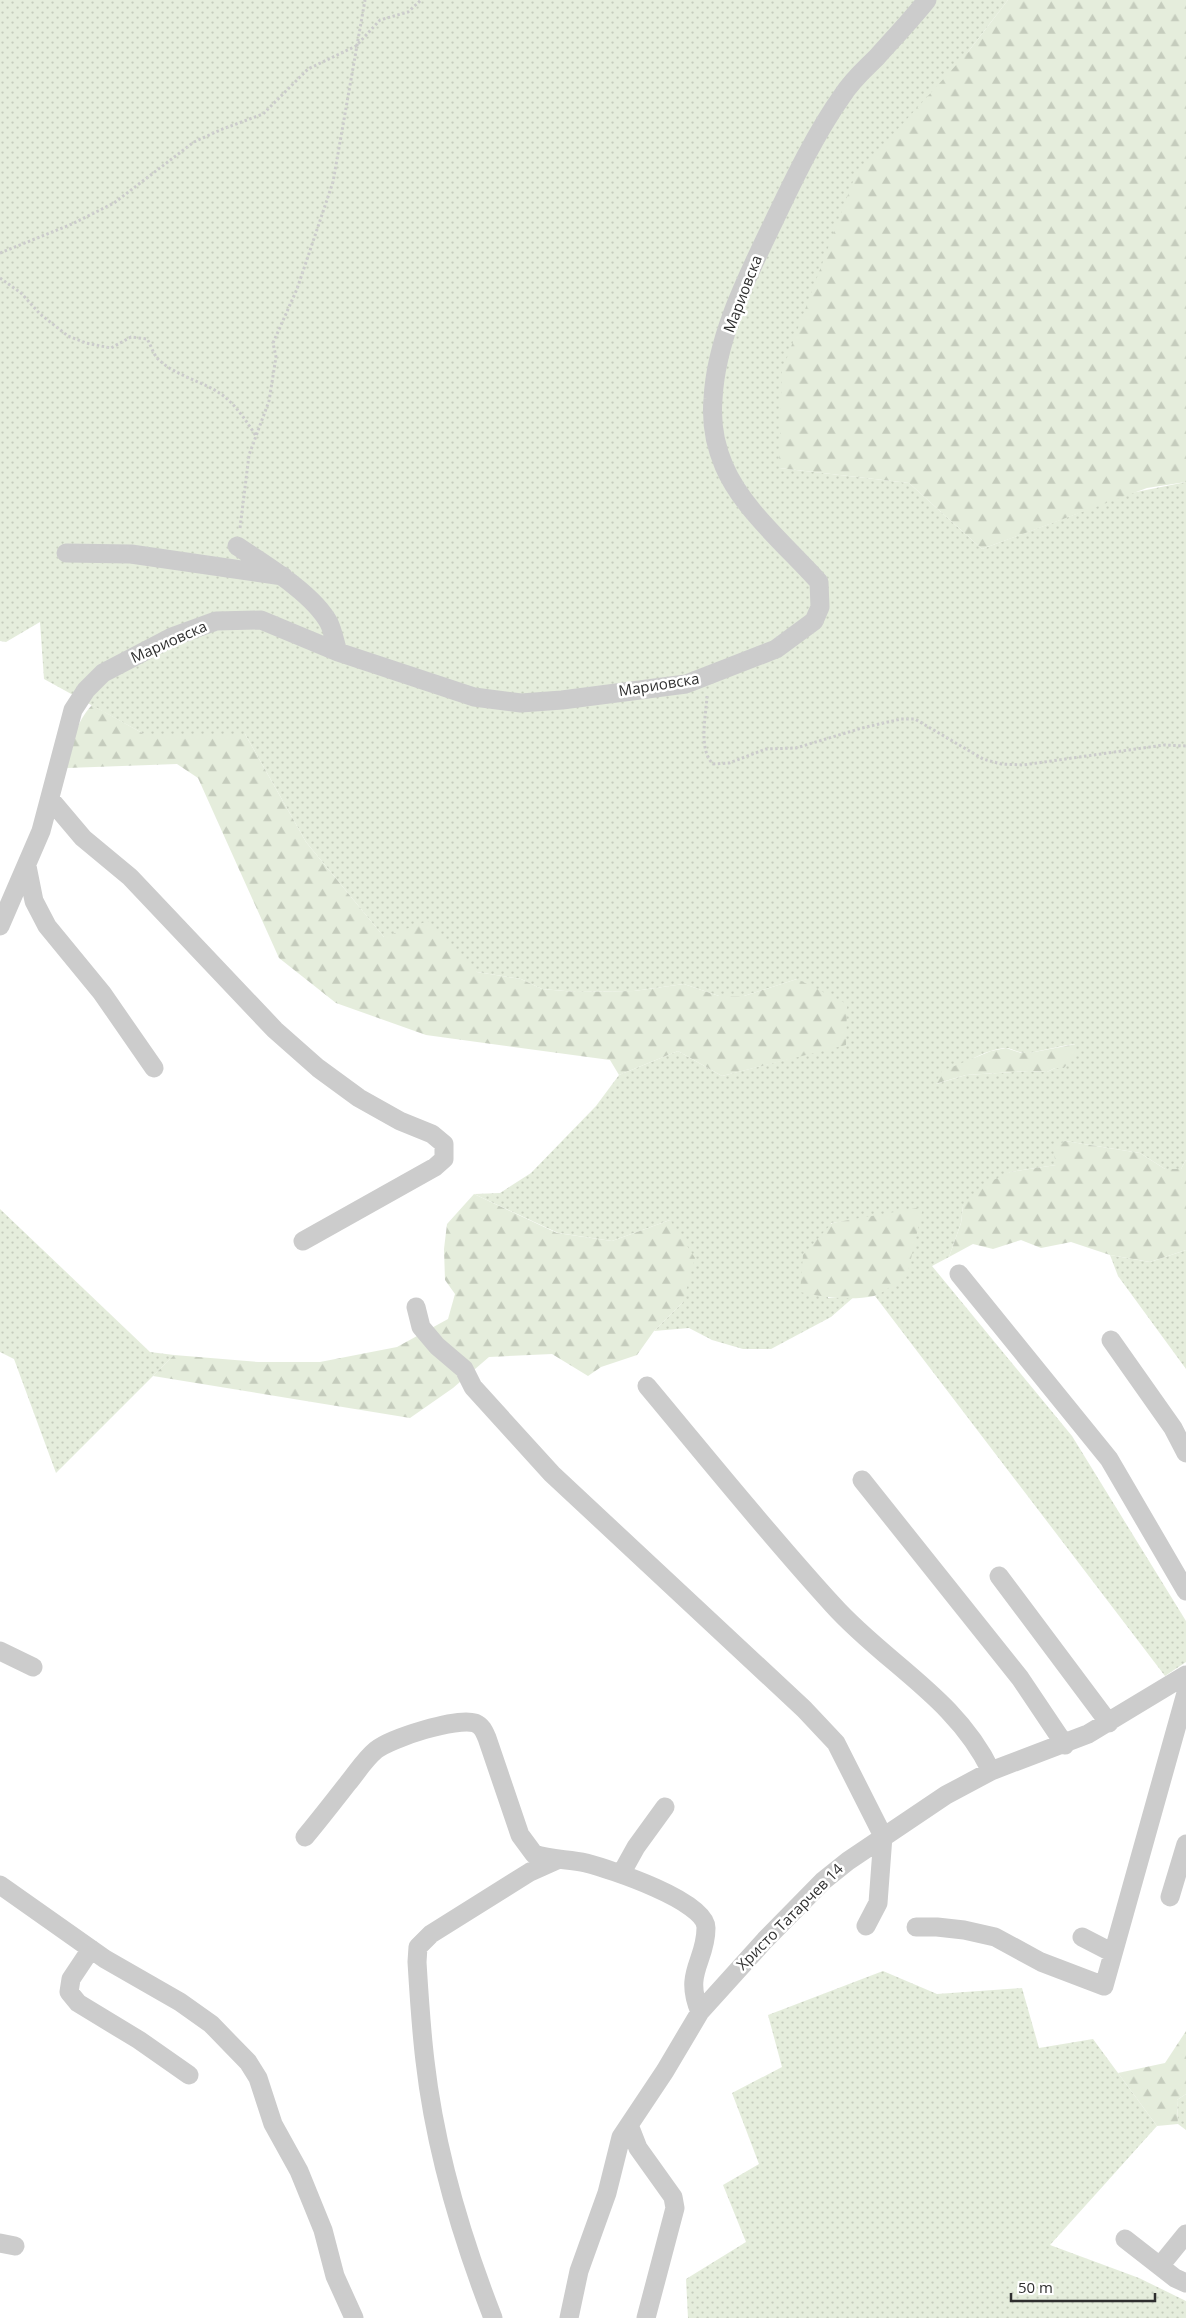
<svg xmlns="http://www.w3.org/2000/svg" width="1186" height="2318" viewBox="0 0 1186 2318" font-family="'Open Sans',sans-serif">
  <defs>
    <pattern id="grass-dots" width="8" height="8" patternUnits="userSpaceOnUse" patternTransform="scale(1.25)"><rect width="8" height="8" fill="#e5eddc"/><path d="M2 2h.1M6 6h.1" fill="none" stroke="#c5ccbd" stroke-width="1.8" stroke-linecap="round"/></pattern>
    <pattern id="forest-firs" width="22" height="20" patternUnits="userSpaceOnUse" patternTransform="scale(1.25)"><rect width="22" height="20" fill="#e5eddc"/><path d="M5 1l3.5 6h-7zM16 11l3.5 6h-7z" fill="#c5ccbd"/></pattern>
  </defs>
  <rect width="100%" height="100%" fill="#fff"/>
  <path fill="url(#grass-dots)" fill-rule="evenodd" d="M0,0h1008l-40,52 -189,416 130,15 73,66 94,-35 40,-18 70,-14v678l-5,9h-16l-25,-16 -75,-12 -9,24 -46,7 -47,34 -2,17 -12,34 -17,9 140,170 114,185v41l-21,14 -290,-380 23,-17 -21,-62 -46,6 -3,75 27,-2 -24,21 -60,32h-28l-31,-9 -23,-12 -35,3 29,-29 -13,-82 -58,21 -54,-8 -84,-39 26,-1 31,-20 65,-67 23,-31 59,-24 44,25 85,-22 -10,-75 -53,17h-25l-35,-12 -50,7 -58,1 -34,-3 -21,-10 -44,-7 -93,-35 -78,-95 -61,-108h-101l-100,-55 -4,-57 -34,20 -6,-1zM1075,1044l-11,24h-9l-8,4 -18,-1 -63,4 -30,9c20,-16 41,-32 68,-36 8,-1 16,7 26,5 15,-3 30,-7 45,-9z
    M0,1209l150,143 24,3 -118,118 -42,-114 -14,-7z
    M1186,1250v119l-68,-93 -8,-21 40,7z
    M883,1971l54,23 85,-6 17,60 54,-9 64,87 -107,119 89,33 47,23v17h-498l-2,-39 60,-37 -23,-57 36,-21 -27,-71 50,-26 -14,-52z
    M1186,2094v36l-8,-6 -1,-24z"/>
  <path fill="url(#forest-firs)" d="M1008,0h178v482l-39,6 -165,61 -73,-66 -130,-15 3,-97 73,-195 113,-124z
    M92,705l52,29h101l61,108 78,95 44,-16 49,51 44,7 21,10 34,3 58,-1 50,-7 35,12h25l53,-17 50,25 -1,41 -124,31 -44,-25 -59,24 -9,-15 -184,-25 -90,-32 -57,-45 -81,-180 -21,-14 -110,4c5,-23 8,-45 25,-63z
    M1076,1044v9l-12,15h-9l-8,4 -18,-1 -63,4 -31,9 7,-13 49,-20 15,-3 15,5h8z
    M1065,1141l75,12 25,16h16l5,-9v90l-36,12 -40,-7 -39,-13 -30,6 -20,-8 -28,9 -20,-5 -24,13 12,-34 2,-17 20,-21 27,-13 46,-7 -3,-17z
    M474,1194l83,39 55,8 58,-21 25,38 -12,44 -29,29 -17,24 -36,12 -13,9 -36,-22 -63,3 -36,31 -43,30 -257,-42 21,-21 84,7h62l77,-15 51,-28 7,-25 -10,-14 -1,-31 3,-25z
    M923,1207l-16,69c-11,4 -22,17 -33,20 -23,5 -52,1 -74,-4l3,-37 29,-32z
    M1186,2031v63l-9,6 1,24 -21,2 -39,-53 47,-10z"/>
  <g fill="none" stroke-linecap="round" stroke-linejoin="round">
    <path stroke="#ccc" stroke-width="3" stroke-dasharray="2.5 2.5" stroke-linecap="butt" d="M0,253l72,-29 42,-21 80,-61 26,-12 43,-16 45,-45 48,-23 24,-26 28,-8 13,-12
      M0,278l21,15 19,21 28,22 18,7 25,5 20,-11 16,2c4,6 6,15 11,20 18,18 47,22 67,38 13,11 22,25 31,39
      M240,528l9,-73 20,-54 7,-44 -3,-14 24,-54 36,-107 32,-182
      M707,696c-1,20 -9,53 6,68l16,-1 37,-14 30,-1 66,-20 39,-9h14l68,40 18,5 22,1 141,-20 22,1"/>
    <path stroke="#ccc" stroke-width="19" d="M237,546c27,18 76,47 92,77 4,8 6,20 9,29
      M66,553l65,1 152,22
      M50,799l33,39 47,39 145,153 43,38 41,30 41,23 32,13 12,10v15l-9,8 -132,74
      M27,866l7,35 13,25 55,67 52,75
      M0,926l41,-95 32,-121 13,-20 17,-17 69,-36 44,-16 45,-1 77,32 136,45 47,6 41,-3 124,-16 90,-35 38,-28 6,-14 -1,-25c-31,-35 -77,-73 -95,-116 -9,-21 -13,-44 -11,-67 3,-60 33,-120 59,-174 21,-44 42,-89 70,-129 11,-17 21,-25 35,-39 17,-19 34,-37 50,-57
      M959,1274l150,185 77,132
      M416,1307l5,20 16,19 27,23 9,18 79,87 252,235 32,34 47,93 -5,67 -12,23
      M1111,1340l62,88 13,25
      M647,1386c61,73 121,148 186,219 52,58 123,93 158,166
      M862,1480l158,198 45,67
      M999,1576l110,147
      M0,1651l33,16
      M305,1837c15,-18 29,-36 43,-54 9,-11 17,-24 28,-33 15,-12 81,-33 99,-27 7,3 9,8 12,15l33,97 14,19c16,6 35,5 52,9 23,6 121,38 120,65 0,34 -23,44 -6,84
      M621,1874l15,-27 29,-40
      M0,1885l105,74 75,43 31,22 37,38 10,16 15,46 26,47 24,59 12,46 19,42
      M1170,1897l16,-53
      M916,1927h21l27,3 31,7 46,25 63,24 82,-293
      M1082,1937l31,16
      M91,1949l-20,30 -2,13 9,11 61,37 50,35
      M629,2125l9,23 35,49 2,11 -29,110
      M1125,2239l50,39 11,5
      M0,2243l15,3
      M1160,2266l26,-32
      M493,2318c-32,-82 -58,-169 -68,-257 -4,-33 -6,-66 -8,-99l1,-15 13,-13 99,-62 29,-13
      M569,2318l10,-47 28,-78 14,-56 44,-66 35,-59 65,-72 58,-59 25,-20 98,-66 45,-24 97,-37 98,-59"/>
  </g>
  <g text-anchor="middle" stroke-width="5" stroke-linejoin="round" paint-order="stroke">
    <g font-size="15" fill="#2f2f2f" stroke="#fff">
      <text transform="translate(743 294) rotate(-69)" y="5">Мариовска</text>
      <text transform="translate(169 642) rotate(-24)" y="5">Мариовска</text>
      <text transform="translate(659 685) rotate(-9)" y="5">Мариовска</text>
      <text transform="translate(790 1917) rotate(-45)" y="5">Христо Татарчев 14</text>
    </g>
  </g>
  <path d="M1011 2293v8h144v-8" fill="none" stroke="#2f2f2f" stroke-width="2.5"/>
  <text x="1018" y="2293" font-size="15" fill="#2f2f2f" stroke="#ffffff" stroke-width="4" paint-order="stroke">50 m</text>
</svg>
